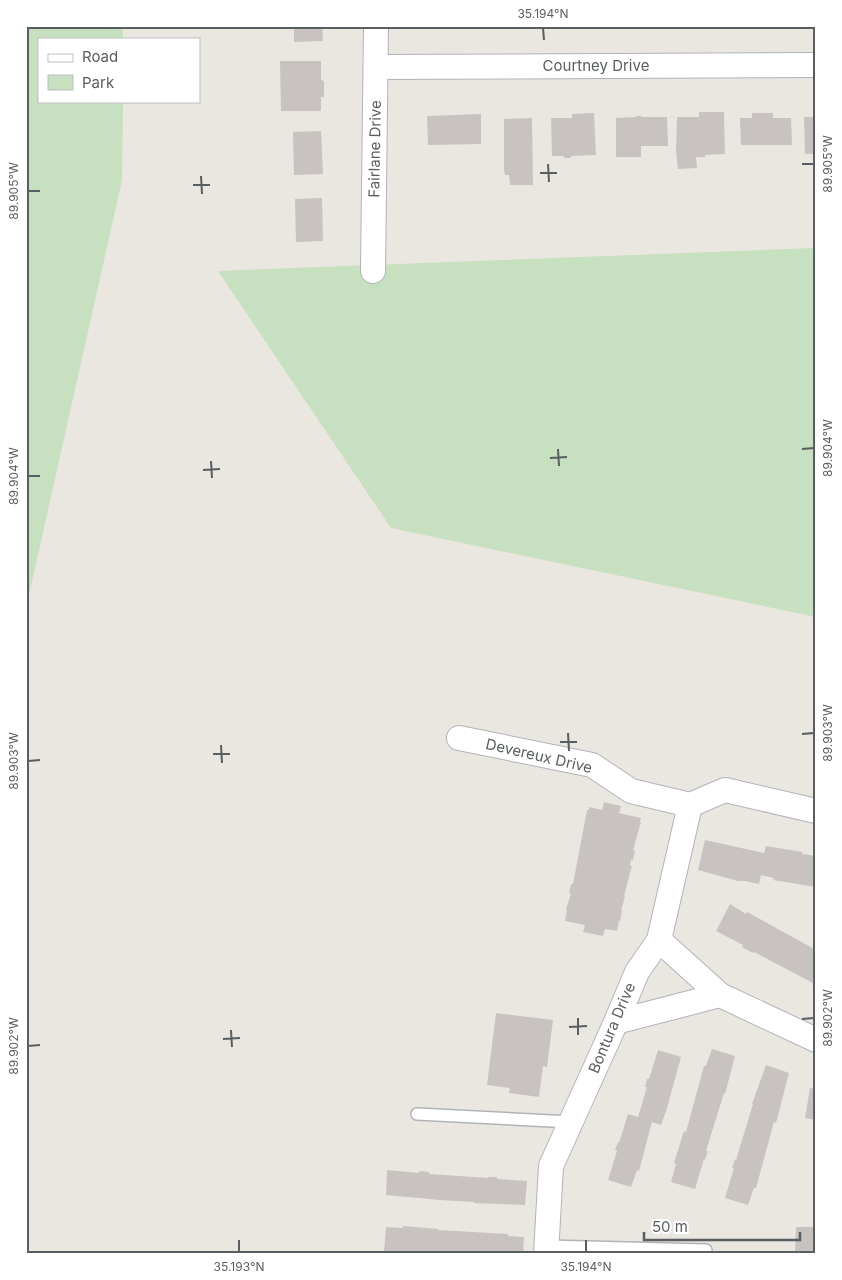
<svg xmlns="http://www.w3.org/2000/svg" width="842" height="1280" viewBox="0 0 842 1280" font-family="Inter,sans-serif">
  <rect width="100%" height="100%" fill="#eae6e0"/>
  <path fill="#c7e0bf" d="M26,26h97v13h-84v62h84l-1,79 -96,428z
    M816,248v369l-425,-89 -173,-257z"/>
  <path fill="#c8c3c0" d="M294,26h28l1,15 -29,1z
    M280,61h41v19l3,1v16h-3v14h-40z
    M699,112h25l1,42 -20,1v2h-9l1,11 -19,1 -2,-18 1,-34h22z
    M594,113l2,42 -25,1v2h-7v-2h-12l-1,-38h21v-4z
    M752,113h21v5h18l1,27h-51l-1,-27h12z
    M481,114v30l-53,1 -1,-29z
    M636,116h5v1h26l1,29h-27v11h-25v-39l20,-1z
    M804,117h12v37h-11z
    M532,118l1,67h-23l-1,-10h-4l-1,-4v-52z
    M321,131l2,43 -29,1 -1,-43z
    M322,198l1,43 -27,1 -1,-43z
    M604,802l17,4 -2,7 22,5 -1,4h1l-8,28h2l-2,10h-2l-1,6h2l-8,30h1l-4,15h1l-2,10h-1l-2,10 -12,-2 -2,7 -20,-4 2,-7 -20,-4 2,-12h-1l5,-15 -2,-1 2,-9h2l14,-74h2v-3l13,3z
    M705,840l59,13 2,-7 36,6v2l14,2v31l-43,-7 1,-2 -13,-3 -2,9 -14,-3h-7l-40,-11z
    M730,904l16,10 1,-2 69,38v36l-4,-2 1,-1 -59,-31 -1,1 -11,-6 1,-2 -27,-14z
    M496,1013l57,7 -6,47 -4,-1 -4,31 -30,-4 1,-5 -23,-3z
    M712,1049l23,7 -10,38 -1,-1 -18,58h2l-3,9 -1,-1 -9,30 -24,-7 5,-18 -2,-1 10,-32 2,1 18,-66h2z
    M658,1050l23,7 -14,51 -6,17 -9,-3 -13,49 -2,-1 -6,17 -23,-7 9,-29 -2,-1 3,-8 1,1 9,-29 10,3 9,-30h-2l2,-8h2z
    M766,1065l23,8 -13,50 -2,-1 -18,66h-2l-6,17 -23,-7 9,-30h-2l3,-9 1,1 17,-56h-1z
    M810,1088l6,1v31l-11,-2z
    M387,1170l32,3v-2l10,1v2l59,4v-1h9v2l30,2 -2,24 -51,-2v-1l-34,-2 -54,-5z
    M403,1226l35,3v1l70,4v2l16,1 -1,17h-109l-30,-2 2,-25 17,1z
    M796,1227h20v25h-21z"/>
  <g fill="none" stroke-linecap="round" stroke-linejoin="round">
    <defs>
      <path id="service" d="M417,1114l154,8
        M547,1246l159,4"/>
      <path id="minor" d="M376,67l440,-2
        M373,271l3,-245
        M459,738l133,27 39,26 59,14 35,-15 91,21
        M659,940l61,55 96,45
        M616,1022l104,-27
        M546,1254l5,-88 65,-144 21,-50 22,-32 31,-135"/>
    </defs>
    <use href="#service" stroke="#b1b4b7" stroke-width="14"/>
    <use href="#minor" stroke="#b1b4b7" stroke-width="26"/>
    <use href="#service" stroke="#fff" stroke-width="11"/>
    <use href="#minor" stroke="#fff" stroke-width="24"/>
  </g>
  <path fill="none" stroke="#595e60" stroke-width="2" d="M543,28l1,12M548,164l1,18M802,164h12M540,173h17M201,176l1,18M193,185h17M28,191h12M558,449l1,17M802,449l12,-1M550,458l17,-1M211,461l1,17M203,470l17,-1M28,476h12M568,733l1,18M802,734l12,-1M560,742h17M221,745l1,18M213,754h17M28,761l12,-1M578,1018v17M802,1019l12,-1M569,1027l18,-1M231,1030l1,17M223,1039l17,-1M28,1046l12,-1M239,1240v12M586,1240v12"/>
  <g text-anchor="middle" stroke-width="5" stroke-linejoin="round" paint-order="stroke">
    <g font-size="15" fill="#595e60" stroke="#fff">
      <text x="596" y="71">Courtney Drive</text>
      <text transform="translate(375 149) rotate(-89)" y="5">Fairlane Drive</text>
      <text transform="translate(539 756) rotate(13)" y="5">Devereux Drive</text>
      <text transform="translate(612 1028) rotate(-67)" y="5">Bontura Drive</text>
    </g>
  </g>
  <rect width="842" height="1280" fill="none" stroke="#ffffff" stroke-width="55"/>
  <rect x="38" y="38" width="162" height="65" fill="#ffffff" stroke="#bdbfbf"/>
  <rect x="48" y="54" width="25" height="8" fill="#ffffff" stroke="#bdbfbf"/>
  <text x="82" y="62" font-size="15" fill="#595e60">Road</text>
  <rect x="48" y="75" width="25" height="15" fill="#c7e0bf" stroke="#bdbfbf"/>
  <text x="82" y="88" font-size="15" fill="#595e60">Park</text>
  <path d="M644 1232v8h156v-8" fill="none" stroke="#595e60" stroke-width="2.5"/>
  <text x="652" y="1232" font-size="15" fill="#595e60" stroke="#ffffff" stroke-width="4" paint-order="stroke">50 m</text>
  <rect x="28" y="28" width="786" height="1224" fill="none" stroke="#595e60" stroke-width="2"/>
  <g font-size="12" text-anchor="middle" fill="#595e60">
    <text x="543" y="18">35.194°N</text>
    <text transform="translate(828 164) rotate(-90)" y="4">89.905°W</text>
    <text transform="translate(14 191) rotate(-90)" y="4">89.905°W</text>
    <text transform="translate(828 448) rotate(-90)" y="4">89.904°W</text>
    <text transform="translate(14 476) rotate(-90)" y="4">89.904°W</text>
    <text transform="translate(828 733) rotate(-90)" y="4">89.903°W</text>
    <text transform="translate(14 761) rotate(-90)" y="4">89.903°W</text>
    <text transform="translate(828 1018) rotate(-90)" y="4">89.902°W</text>
    <text transform="translate(14 1046) rotate(-90)" y="4">89.902°W</text>
    <text x="239" y="1271">35.193°N</text>
    <text x="586" y="1271">35.194°N</text>
  </g>
</svg>
